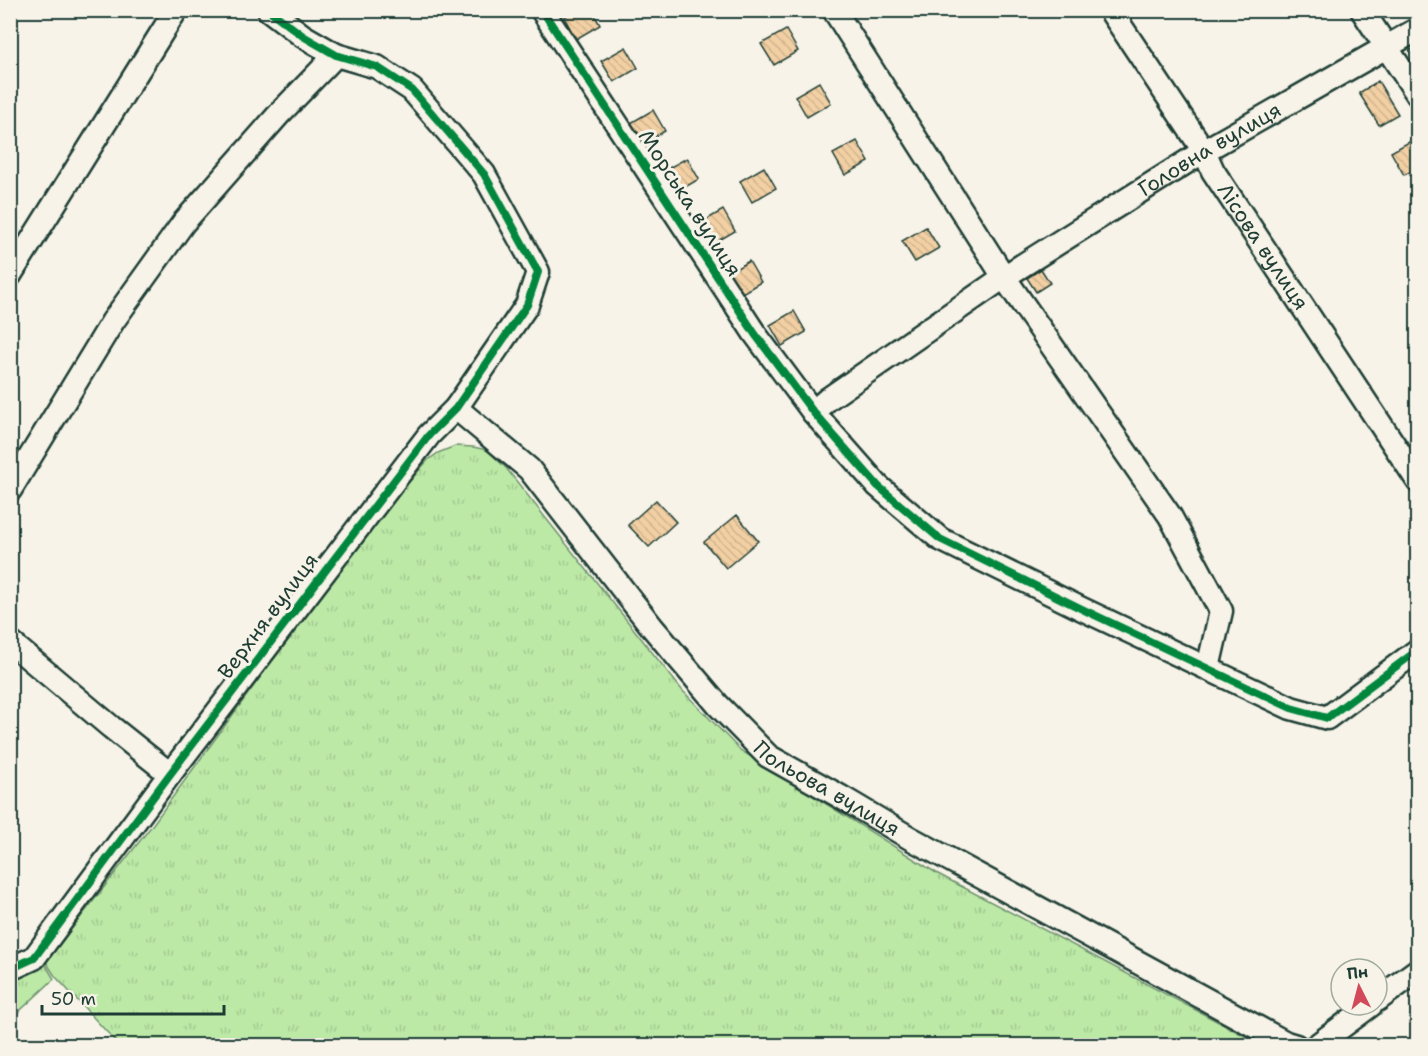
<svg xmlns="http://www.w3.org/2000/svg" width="1428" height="1056" viewBox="0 0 1428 1056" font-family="'Shantell Sans',sans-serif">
  <defs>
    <pattern id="grass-tufts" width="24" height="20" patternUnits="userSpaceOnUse" patternTransform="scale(1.5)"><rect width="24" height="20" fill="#bde9a7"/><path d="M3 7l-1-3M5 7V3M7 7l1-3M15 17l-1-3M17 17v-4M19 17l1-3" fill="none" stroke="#a2c990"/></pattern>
    <pattern id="building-back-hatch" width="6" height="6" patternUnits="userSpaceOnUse" patternTransform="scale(1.5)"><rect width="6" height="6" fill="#f3d0a4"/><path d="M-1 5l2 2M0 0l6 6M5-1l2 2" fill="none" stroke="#d0b48e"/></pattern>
  </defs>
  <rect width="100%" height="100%" fill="#f7f3e8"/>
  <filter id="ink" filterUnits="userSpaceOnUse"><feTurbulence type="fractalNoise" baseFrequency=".0167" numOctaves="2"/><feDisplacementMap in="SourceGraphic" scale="12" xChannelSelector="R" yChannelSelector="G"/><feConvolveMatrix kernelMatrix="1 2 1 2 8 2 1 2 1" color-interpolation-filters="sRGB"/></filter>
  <g filter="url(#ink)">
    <path fill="url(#grass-tufts)" stroke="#6e936e" stroke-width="1.5" d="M455,446l18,1 14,3 19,18 176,222 58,60 198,124 324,171h-1143l-64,-69 -9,-14 107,-138 217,-297 58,-67 10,-7z
      M44,962l10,17 -43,40v-41z"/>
    <path fill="url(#building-back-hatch)" stroke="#1f3d34" stroke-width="1.5" d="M575,10h17l8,15 -24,14 -12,-22z
      M1391,10h18l-15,6z
      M786,30l12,21 -24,14 -13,-21z
      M1418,46v15l-7,-11z
      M626,47l12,21 -24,14 -13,-21z
      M1378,81l20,33 -19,11 -20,-32z
      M819,82l12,21 -24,14 -12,-21z
      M653,110l12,21 -24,14 -12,-21z
      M1418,137v31l-14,7 -13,-23z
      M857,141l12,21 -24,13 -12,-21z
      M687,158l12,21 -24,14 -12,-22z
      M764,167l12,21 -24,14 -12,-21z
      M723,210l12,21 -24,14 -12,-21z
      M926,227l13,21 -24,14 -13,-21z
      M749,261l12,21 -24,14 -12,-21z
      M1041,269l9,14 -14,9 -9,-14z
      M794,311l12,21 -24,14 -12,-21z
      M656,500l20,22 -27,25 -21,-22z
      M737,515l21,26 -32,27 -22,-26z"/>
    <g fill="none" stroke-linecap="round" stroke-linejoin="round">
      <defs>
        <g id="street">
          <path d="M542,10l213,324 58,78 65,74 62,53 142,70 209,99 36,10 91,-68"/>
          <path d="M834,10l170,267 166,239 51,95 -13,57"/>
          <path id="s1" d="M1110,10l94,141 9,20 205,310"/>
          <path d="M1362,10l56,85"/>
          <path d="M10,275l166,-265"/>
          <path id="s2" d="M456,408l73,61 123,158 66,78 50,51 73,41 69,41 376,205 10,3"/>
          <path id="s3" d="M813,412l15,-13 176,-122 200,-126 214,-122"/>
          <path d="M10,490l103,-169 71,-99 96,-109 56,-58"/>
          <path d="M10,642l101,85 59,47"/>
          <path d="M10,969l24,-11 136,-184 259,-339 27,-27 71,-103 11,-33 -54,-98 -72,-84 -35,-23 -41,-12 -33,-19 -34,-26"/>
          <path d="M1377,1000l41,-30"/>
          <path d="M1316,1046l55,-41"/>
        </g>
      </defs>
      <use href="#street" stroke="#1f3d34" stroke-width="27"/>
      <use href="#street" stroke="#f7f3e8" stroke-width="22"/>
      <defs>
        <path id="cycleway" d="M542,10l213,324 58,78 65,74 62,53 142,70 209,99 36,10 91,-68
          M10,969l24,-11 136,-184 259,-339 27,-27 71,-103 11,-33 -54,-98 -72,-84 -35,-23 -41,-12 -33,-19 -34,-26"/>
      </defs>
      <use href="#cycleway" stroke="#f7f3e8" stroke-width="11"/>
      <use href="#cycleway" stroke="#00873e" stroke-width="8"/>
    </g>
  </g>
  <g text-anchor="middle" stroke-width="6" stroke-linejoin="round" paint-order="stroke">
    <g font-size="21" fill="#1f3d34" stroke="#f7f3e8">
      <text dy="7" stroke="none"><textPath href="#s3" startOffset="476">Головна вулиця</textPath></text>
      <text transform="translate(690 203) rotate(57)" y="7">Морська вулиця</text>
      <text dy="7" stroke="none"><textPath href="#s1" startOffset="282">Лісова вулиця</textPath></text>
      <text transform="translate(268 616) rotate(-53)" y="7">Верхня вулиця</text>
      <text dy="7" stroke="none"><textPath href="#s2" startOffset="536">Польова вулиця</textPath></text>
    </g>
  </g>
  <rect width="1428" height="1056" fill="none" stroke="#f7f3e8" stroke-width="36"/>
  <rect x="18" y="18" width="1392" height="1020" fill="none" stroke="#1f3d34" stroke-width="2" filter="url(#ink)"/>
  <g transform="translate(1359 987) rotate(354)"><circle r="28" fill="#f7f3e8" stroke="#a1aaa0" stroke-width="1.5"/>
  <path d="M0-4.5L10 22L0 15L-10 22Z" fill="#d1495b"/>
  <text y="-9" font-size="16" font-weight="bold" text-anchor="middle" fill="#1f3d34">Пн</text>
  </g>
  <path d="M42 1005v9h182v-9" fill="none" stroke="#1f3d34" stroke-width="3"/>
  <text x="51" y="1005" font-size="18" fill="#1f3d34" stroke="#f7f3e8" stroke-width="4.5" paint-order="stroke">50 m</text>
</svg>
